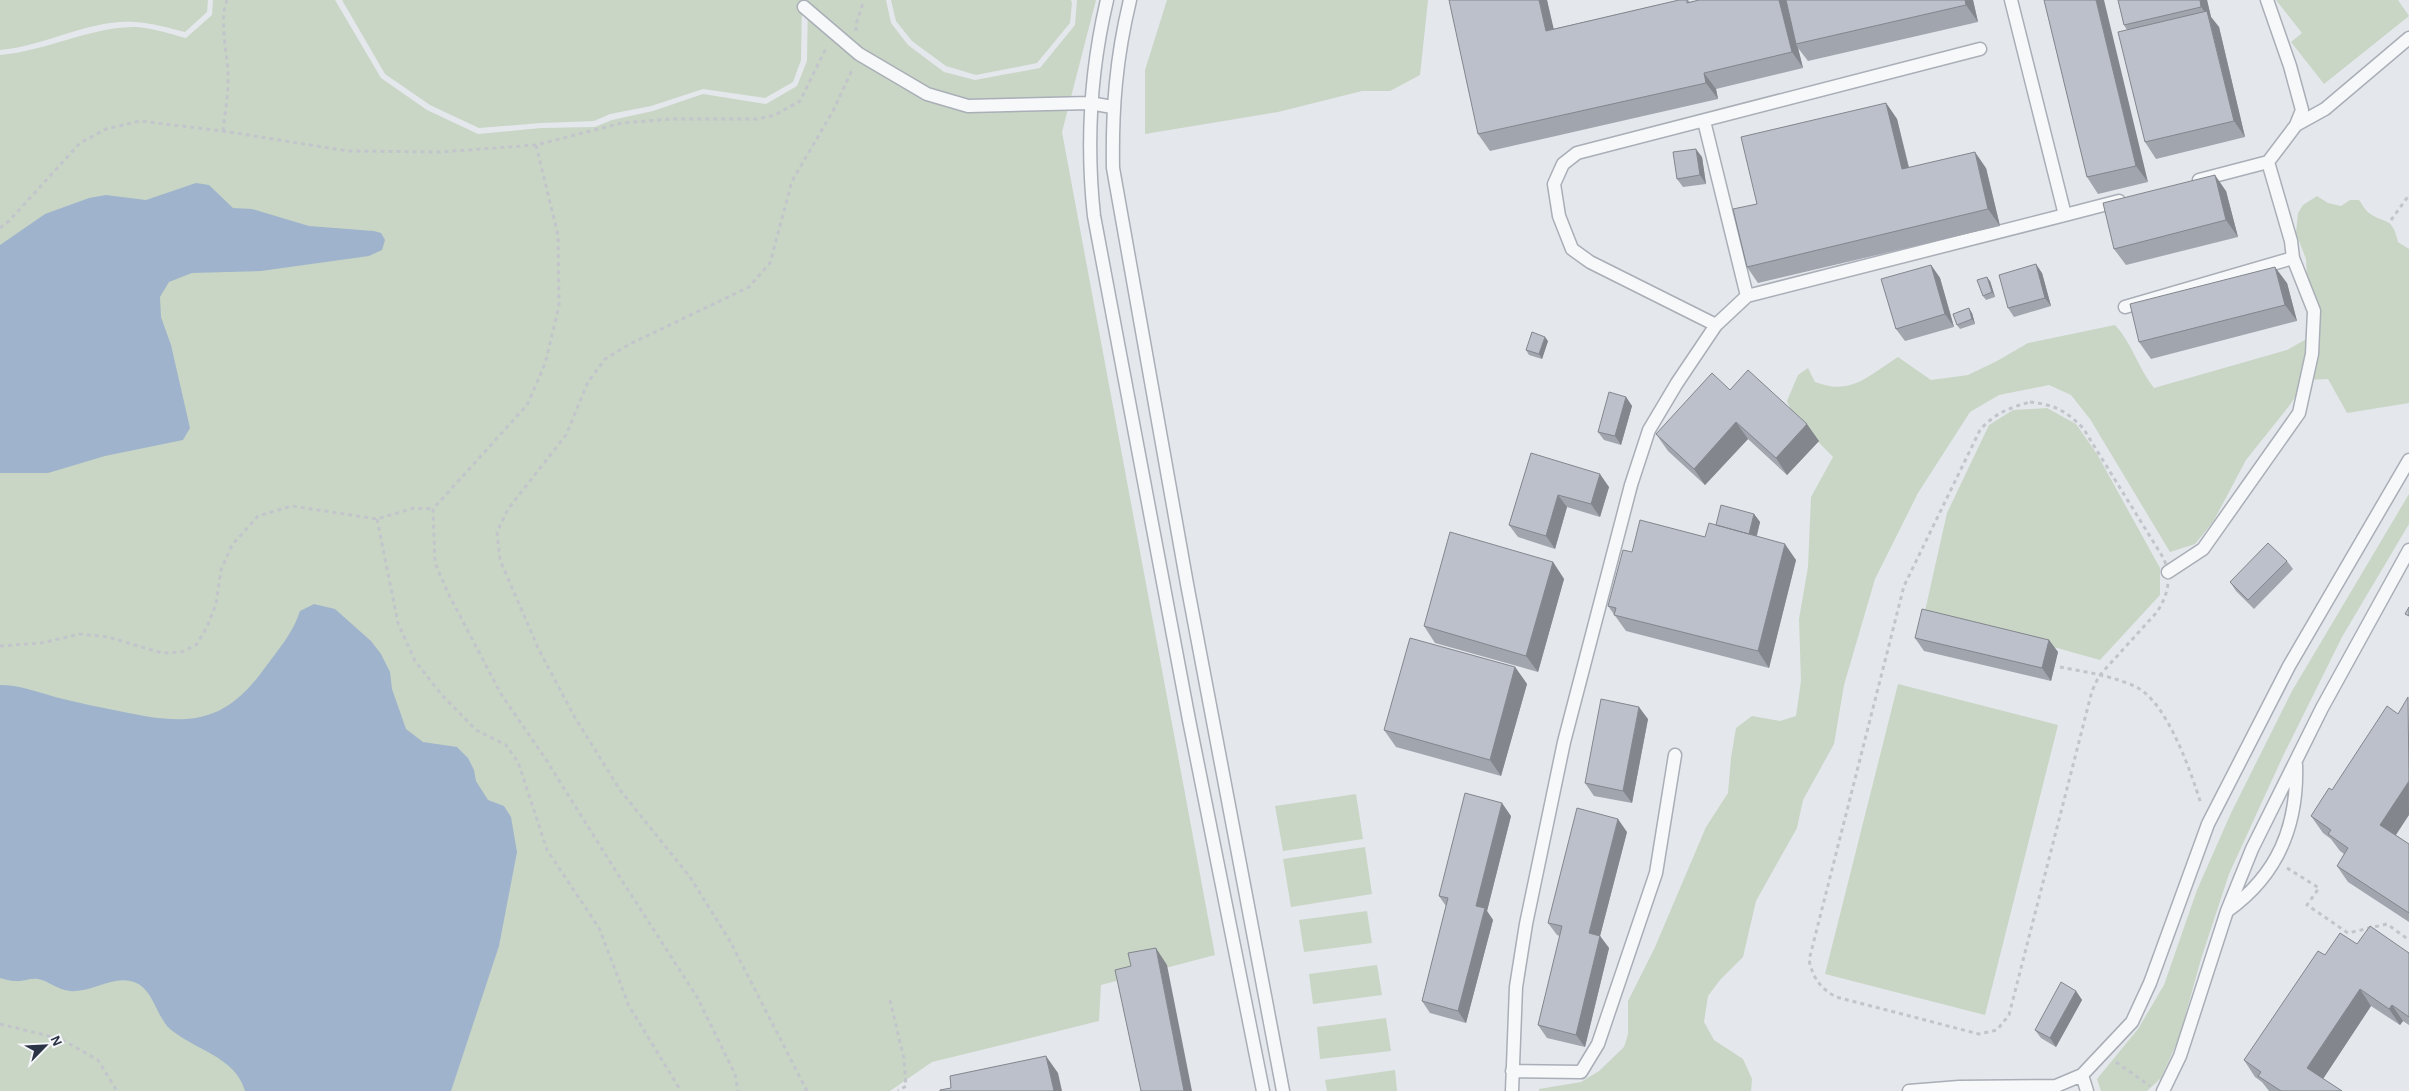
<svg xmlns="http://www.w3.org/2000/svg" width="2409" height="1091" viewBox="0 0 2409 1091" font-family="'Alegreya Sans',sans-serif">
  <rect width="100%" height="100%" fill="#e4e7ec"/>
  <path fill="#c9d6c5" d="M0,0h208l-1,12 -22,20c-16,-4 -33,-9 -50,-10 -46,-3 -89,24 -135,28z
    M213,0h122l46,78 46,32 51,24 63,-6 54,-1 17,-7 41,-9 50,-17 63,10 31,-18 10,-25 1,-61h78l5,23 17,22 36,27 31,8 65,-12 35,-43 2,-25h19l-34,132 153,823 -114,30 -2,36 -167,41 -42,29h-890v-1036c46,-4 87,-27 133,-28 17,0 37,7 53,11l26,-23z
    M342,0h460l-1,60 -8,22 -28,16 -62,-9 -52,17 -41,8 -16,7 -53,2 -62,5 -49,-23 -45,-31z
    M891,0h180l1,3 -2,20 -33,40 -61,12 -30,-9 -34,-25 -16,-20z
    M1167,0h261l-8,75 -30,16h-28l-84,21 -133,22v-64z
    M2276,0h122l11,16 -85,68 -33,-42 11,-9z
    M2317,196l11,7 13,3 9,-6h9c3,4 6,10 10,13 16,12 23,2 29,29l11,7v154l-62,10 -19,-34 -21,1 -18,26 -43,54 -33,62 -18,22 -25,8 -80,-133 -19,-24 -22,-10 -50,10 -29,17 -52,81 -43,86 -31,106 -10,59 -31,56 -6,28 -41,73 -13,56 -23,23 -12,16 -4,26 10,18 29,19 9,20 -1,12h-212v-2l42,-7 18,-11 25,-24 4,-13v-33l27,-54 51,-120 22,-34 3,-35 5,-30 16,-12 28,5 16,-5 5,-35 -2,-62 9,-52 3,-70 22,-40 -40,-41 -6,-15 11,-26 10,-7 7,14c36,14 53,-6 83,-25l33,23 37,-5 29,-14 31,-18 87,-18c17,18 23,43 39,63l133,-38 23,-13 -4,-78 -10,-26 2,-20 5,-8z
    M2047,408l29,16 21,30 63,114v27l-60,65 -175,-49 22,-98 42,-88 24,-15z
    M2409,494v30l-67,113 -59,119 -54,118 -28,85 -22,79 -18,40 -14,13h-46l-4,-12 41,-50 26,-44 33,-95 34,-77 61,-122z
    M1898,684l160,41 -73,290 -160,-41z
    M1356,794l7,45 -80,12 -8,-45z
    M1365,847l7,47 -81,13 -8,-48z
    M1367,911l5,32 -68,9 -5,-32z
    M1377,965l5,30 -69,9 -4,-30z
    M1386,1018l5,33 -71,8 -3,-32z
    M1395,1070l2,21h-70l-2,-11z"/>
  <path fill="#9fb4cc" d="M196,183l13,2 24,23 19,1 57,17 65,5 7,2 4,7 -3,10 -13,6 -108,15 -69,2 -23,9 -9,15 1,20 10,28 19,83 -7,12 -78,16 -57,17h-48v-228l45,-31 44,-16 17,-3 40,5z
    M314,604l21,5 36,32 10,13 9,18 2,17 14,40 17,13 34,5 11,11 6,12 2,11 12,19 16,6 7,11 6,35 -18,94 -48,145h-206c-9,-34 -52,-42 -75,-62 -15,-14 -17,-44 -40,-48 -20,-4 -40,12 -60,10 -12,-1 -21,-10 -32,-12 -8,-1 -16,3 -23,2 -5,0 -10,-2 -15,-3v-293c21,0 40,8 59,13 20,5 40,9 60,13 65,14 103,16 145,-42 14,-19 29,-36 36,-58z"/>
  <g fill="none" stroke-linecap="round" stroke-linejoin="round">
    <defs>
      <path id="service" d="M1107,0c-17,72 -21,142 -13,216l95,504 74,371
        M1130,0c-14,58 -18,109 -17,168l74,416 96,507
        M2011,0l54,215 54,-14
        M2267,0l23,66 12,44 -6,15
        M804,7l55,47 68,40 41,12 122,-3 22,4
        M1704,121l43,175
        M2199,180l69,-18 28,-37 29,-16 84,-71
        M2125,307l168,-49 -2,-17 -23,-79
        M1716,325l-126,-63 -18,-13 -13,-33 -5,-32 9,-20 14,-11 403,-104
        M2168,572l35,-23 96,-136 13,-59 2,-43 -21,-53
        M2227,911c51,-36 71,-85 69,-146
        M1512,1071l69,1 17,-28 58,-171 19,-118
        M2082,1075l5,16
        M1512,1091l4,-104 10,-63 38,-182 67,-257 18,-55 28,-47 39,-58 31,-29 318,-81
        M1909,1091l50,-4 97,-1 26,-11 50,-53 18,-39 58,-159 81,-158 120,-206
        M2163,1091l17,-35 47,-145 25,-62 70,-141 87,-158"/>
    </defs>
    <use href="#service" stroke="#a9aeb7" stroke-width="15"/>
    <path stroke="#c2c5cb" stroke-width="3" stroke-dasharray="4 4" stroke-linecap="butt" d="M856,31v-7l8,-24
      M223,131c2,-19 6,-39 5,-58 -1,-20 -9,-55 -1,-73
      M536,145l22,90 1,71 -14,58 -18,41 -94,104 2,54 13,30 53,101 44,64 67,107 85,132 38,77 3,17
      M2391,220l18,-25
      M0,228l9,-7 71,-78 26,-14 34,-8 83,10 125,20 92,1 96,-7 86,-22 50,-4h85l18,-4 25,-14 27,-55
      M2030,402c25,3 35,8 53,26l81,131c7,20 5,34 -7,53l-58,64 -7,15 -83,324 -12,15 -18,4 -143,-37c-16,-9 -23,-19 -27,-37l95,-374 76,-156c15,-17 29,-22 50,-28z
      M377,519l21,104 17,38 26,33 35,36 30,15 12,17 29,88 52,78 30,78 52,85
      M0,646l41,-3 39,-9 28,3 54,16 20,-1 14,-7 11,-18 9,-23 5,-34 11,-25 26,-29 34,-10 85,13 37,-11 19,1
      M2060,667c25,5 55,9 78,21 30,17 53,84 63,116
      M2287,868l32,20 -12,17 41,28 39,-9 22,16
      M890,1000l14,59 2,27 -8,5
      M0,1024l61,15 37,21 19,31
      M2116,1062l34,24
      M807,1091l-77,-150 -40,-64 -70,-87 -46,-74 -35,-66 -39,-90 -3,-28 11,-23 58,-74 22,-53 17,-23 25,-15 119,-57 21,-24 22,-82 41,-70 20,-43"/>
    <use href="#service" stroke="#f7f8fa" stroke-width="12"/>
  </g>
  <path fill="#a1a5ae" d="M1547,0l6,29 126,-29h9l2,2 9,-2h274l5,22 -170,39 -10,-13 5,20 -87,21 2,10 -228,52 -12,-17z
    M2044,0l104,182 -50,12 -11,-17z
    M2118,0h89l4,17 8,10 26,110 -89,22 -11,-17 -18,-112 -3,-5z
    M1886,103l11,16 12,48 77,1 14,58 -242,57 -11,-16 10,-63z
    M1702,157l4,27 -23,3 -6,-8z
    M2226,191l12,46 -112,28 -12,-16z
    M1931,265l9,13 14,49 -49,14 -9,-12z
    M2042,273l9,33 -37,11 -6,-9z
    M1990,281l5,16 -9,3 -3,-4z
    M2287,283l10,38 -146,38 -12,-17z
    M1972,313l3,11 -15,5 -3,-4z
    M1548,341l-6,18 -13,-4 -3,-5z
    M1730,390l89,51 -32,34 -39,-36 -43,46 -37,-34 -12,-17z
    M1626,397l6,9 -11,39 -17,-5 -6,-8z
    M1531,453l78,34 -9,30 -33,-10 -12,42 -37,-12 -9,-12z
    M1754,514l6,8 -3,14 39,24 -27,108 -143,-37 -18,-25 24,-54 73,-15 11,-12z
    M2287,561l6,8 -39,40 -18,-18 -6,-9z
    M1553,562l11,17 -26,93 -103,-29 -11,-17z
    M1915,638l134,2 9,12 -7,29 -127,-30z
    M1515,667l12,17 -26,92 -105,-29 -12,-17z
    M2398,714l-2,121 13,9v78l-61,-40 -11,-16 7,-12 -4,-3 -9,-12 -8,-6 -12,-17z
    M1648,719l-16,84 -38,-7 -9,-13z
    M1511,816l-24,95 6,9 -27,103 -36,-10 -8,-12 24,-95 -7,-10z
    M1627,832l-27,104 9,12 -24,99 -38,-9 -9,-13 22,-89 -3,-1 -9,-12z
    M2357,944l52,9v72l-6,-4 -3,4 -29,-19 -48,73 19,12h-73l-7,-9 -7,-5 -11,-17 81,-105z
    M2076,991l6,9 -26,47 -15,-9 -6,-8z"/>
  <path fill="#83868d" d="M1539,0h8l11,47 -12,-16z
    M1779,0h8l9,44 2,4 5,20 -11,-16z
    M1965,0h8l5,22 -12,-17z
    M2096,0h8l44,182 -12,-16z
    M2200,0h7l4,17 8,10 26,110 -11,-16 -25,-104 -8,-10z
    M1704,73l12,16 2,10 -12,-16z
    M1886,103l11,16 16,67 -11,-17z
    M1696,149l6,8 4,27 -6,-9z
    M1975,152l11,16 14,58 -12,-17z
    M2215,175l11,16 12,46 -12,-17z
    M2036,264l6,9 9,33 -6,-8z
    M1931,265l9,13 14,49 -9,-13z
    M2275,267l12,16 10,38 -12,-16z
    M1987,277l3,4 5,16 -3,-5z
    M1969,308l3,5 3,11 -3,-5z
    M1545,337l3,4 -6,18 -3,-5z
    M1626,397l6,9 -11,39 -6,-9z
    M1736,422l12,17 -43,46 -11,-16z
    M1807,424l12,17 -32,34 -11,-17z
    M1600,474l9,13 -9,30 -9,-13z
    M1558,495l9,12 -12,42 -9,-13z
    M1754,514l6,8 -7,27 -6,-9z
    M1785,544l11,16 -27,108 -11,-17z
    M1553,562l11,17 -26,93 -12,-16z
    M2049,640l9,12 -7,29 -9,-13z
    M1515,667l12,17 -26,92 -11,-16z
    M1639,707l9,12 -16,84 -9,-12z
    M2409,781v34l-17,26 -12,-16z
    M1502,803l9,13 -24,95 6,9 -27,103 -8,-12 18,-105z
    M1618,819l9,13 -27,104 9,12 -24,99 -9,-12 13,-102z
    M1156,948l11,17 25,126h-8z
    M2360,989l11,17 -52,79 -12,-17z
    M2076,991l6,9 -26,47 -6,-9z
    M2392,1005l11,16 -3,4 -11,-16z
    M1046,1056l12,17 4,18h-8z"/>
  <path fill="#bbc0ca" stroke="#83868d" d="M1449,0h90l7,31 133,-31h8v3l12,-3h80l13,52 -88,21 2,10 -228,51z
    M1786,0h179l1,5 -170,39z
    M2044,0h52l40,166 -49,11z
    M2118,0h82l1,7 -77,18z
    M2207,11l27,110 -89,21 -27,-110z
    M1886,103l16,66 73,-17 13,57 -241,58 -14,-58 24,-5 -16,-67z
    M1696,149l4,26 -23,4 -4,-27z
    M2215,175l11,45 -112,29 -11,-46z
    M2036,264l9,34 -37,10 -9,-33z
    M1931,265l14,49 -49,15 -15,-50z
    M2275,267l10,38 -146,37 -9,-38z
    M1987,277l5,15 -9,4 -6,-16z
    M1969,308l3,11 -15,6 -4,-11z
    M1532,332l13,5 -6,17 -13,-4z
    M1748,370l59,54 -31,34 -40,-36 -42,47 -38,-35 56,-61 18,17z
    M1609,392l17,5 -11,39 -17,-4z
    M1531,453l69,21 -9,30 -33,-9 -12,41 -37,-11z
    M1721,505l33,9 -5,20 -33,-9z
    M1640,520l65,17 4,-14 76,21 -27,107 -144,-36 2,-7 -8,-2 15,-56 9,2z
    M1450,532l103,30 -27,94 -102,-30z
    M2268,543l19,18 -39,39 -18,-18z
    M2409,607v9l-4,-2z
    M1922,609l127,31 -7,28 -127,-30z
    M1410,638l105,29 -25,93 -106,-30z
    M2408,697l1,84 -29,44 29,19v69l-72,-47 11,-18 -20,-14 3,-4 -20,-14 18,-28 3,2 55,-84 11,8z
    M1601,699l38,8 -16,84 -38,-8z
    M1465,793l37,10 -26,103 9,2 -27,103 -36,-10 26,-103 -9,-2z
    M1577,808l41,11 -29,114 11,3 -24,99 -38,-10 24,-99 -14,-3z
    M2370,926l39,27v64l-17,-12 -3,4 -29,-20 -53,79 35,23h-61l-23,-15 3,-4 -17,-12 74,-109 7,4 15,-22 17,11z
    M1156,948l28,143h-43l-26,-121 16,-4 -3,-13z
    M2061,982l15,9 -26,47 -15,-8z
    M1046,1056l8,35h-114v-1l11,-2 -1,-12z"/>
  <g transform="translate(45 1046) rotate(66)" stroke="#f4f6f9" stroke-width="4" paint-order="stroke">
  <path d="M0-4L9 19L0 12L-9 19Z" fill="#2b3445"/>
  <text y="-8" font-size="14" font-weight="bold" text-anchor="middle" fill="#2b3445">N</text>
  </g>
</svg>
